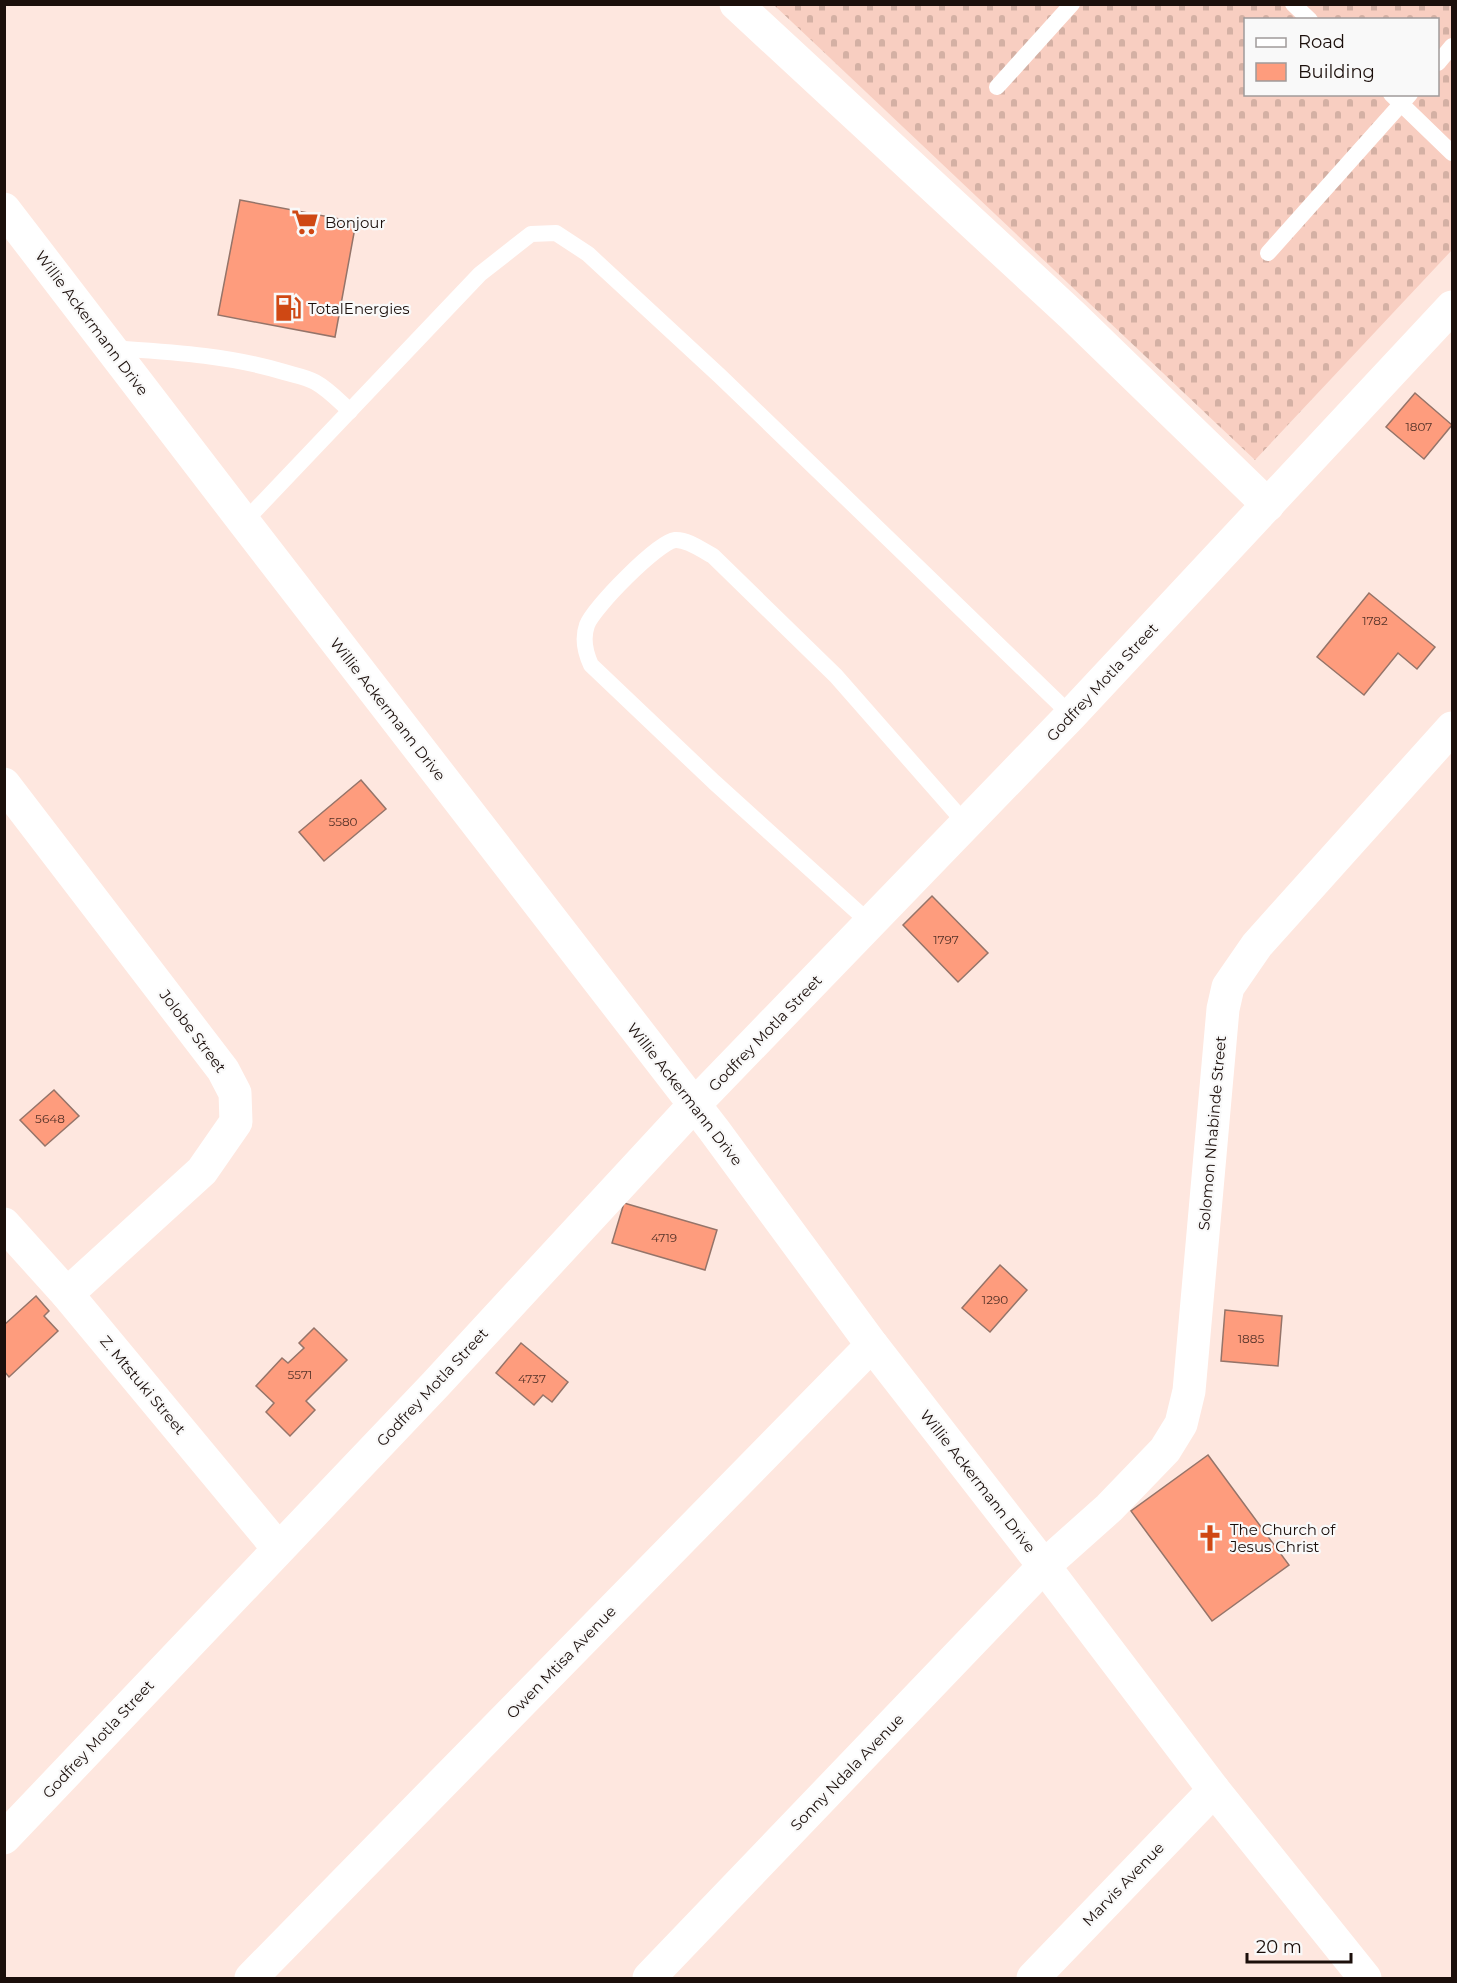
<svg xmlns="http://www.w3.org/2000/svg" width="1457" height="1983" font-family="Montserrat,sans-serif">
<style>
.cemetery{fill:url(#cemetery-stones);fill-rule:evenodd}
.building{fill:#fe9c7d;stroke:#957469;stroke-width:1.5}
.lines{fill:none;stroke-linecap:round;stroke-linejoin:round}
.service{stroke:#fff;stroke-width:16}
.minor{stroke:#fff;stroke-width:33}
.tertiary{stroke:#fff;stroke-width:33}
.labels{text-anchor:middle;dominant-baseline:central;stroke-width:4.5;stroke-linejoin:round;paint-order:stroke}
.number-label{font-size:12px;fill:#543228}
.poi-label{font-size:15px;fill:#1b0f0b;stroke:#f9f9f9;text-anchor:start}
.street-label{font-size:15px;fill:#1b0f0b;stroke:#f9f9f9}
</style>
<defs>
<pattern id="cemetery-stones" width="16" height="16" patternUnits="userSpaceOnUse" patternTransform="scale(1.5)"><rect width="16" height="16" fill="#f8cec1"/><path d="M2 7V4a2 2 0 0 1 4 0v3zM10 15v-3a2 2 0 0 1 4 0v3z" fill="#d4b0a4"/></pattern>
</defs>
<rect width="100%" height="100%" fill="#fee7df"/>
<path class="cemetery" d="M 774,5 L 1452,5 L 1452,250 L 1255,460 ZM 1246,20 L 1438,20 L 1438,94 L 1246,94 Z"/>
<g class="building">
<path d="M 240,200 L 356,222 L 335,337 L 218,315 Z"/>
<path d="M 1415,393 L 1452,425 L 1424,459 L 1386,427 Z"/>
<path d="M 1369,593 L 1435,647 L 1417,669 L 1398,653 L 1364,695 L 1317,657 Z"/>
<path d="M 361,780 L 386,809 L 324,861 L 299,832 Z"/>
<path d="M 932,896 L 988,953 L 958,982 L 903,925 Z"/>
<path d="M 54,1090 L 79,1116 L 45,1146 L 20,1120 Z"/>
<path d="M 624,1203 L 717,1230 L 705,1270 L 612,1243 Z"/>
<path d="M 1000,1265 L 1027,1290 L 990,1332 L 962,1308 Z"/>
<path d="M 36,1296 L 49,1311 L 44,1316 L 58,1331 L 9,1377 L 4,1371 L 4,1325 Z"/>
<path d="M 1225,1310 L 1282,1316 L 1278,1366 L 1221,1361 Z"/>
<path d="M 314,1328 L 347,1360 L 306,1401 L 315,1410 L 290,1436 L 266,1412 L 274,1403 L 256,1386 L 282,1358 L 288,1363 L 304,1348 L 299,1343 Z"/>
<path d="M 521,1343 L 568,1382 L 552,1402 L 543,1395 L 534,1405 L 496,1373 Z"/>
<path d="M 1208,1455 L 1289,1565 L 1212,1621 L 1131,1511 Z"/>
</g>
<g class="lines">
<g class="service">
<path d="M 1293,4 L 1310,20"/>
<path d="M 1438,63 L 1452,46"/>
<path d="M 997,87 L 1072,4"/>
<path d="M 1391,94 L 1452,153"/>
<path d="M 1268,253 L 1410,94"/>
<path d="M 112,348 C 169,352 228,355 284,372 C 294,375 306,377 315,382 C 328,389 339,401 350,411"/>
<path d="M 244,522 L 480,274 L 531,234 L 556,233 L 588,254 L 720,376 L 1071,715"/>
<path d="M 871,924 L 714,782 L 591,665 C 585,652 582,639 587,625 C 593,608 658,542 675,540 C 688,539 703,551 713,556 L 836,676 L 966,824"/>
</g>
<g class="minor">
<path d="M 736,4 L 1073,316 L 1268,505"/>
<path d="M 4,784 L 223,1070 L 235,1093 L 236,1122 L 202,1171 L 67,1294"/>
<path d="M 4,1224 L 67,1294 L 278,1548"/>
<path d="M 4,1838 L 435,1385 L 694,1105 L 1071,715 L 1452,307"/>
<path d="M 251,1978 L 872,1345"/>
<path d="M 649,1978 L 1044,1566 L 1109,1508 L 1165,1450 L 1181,1424 L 1189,1391 L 1223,1009 L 1228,987 L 1257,945 L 1452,728"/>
<path d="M 1033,1978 L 1214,1790"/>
</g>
<path class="tertiary" d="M 4,209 L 244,522 L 714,1130 L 872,1345 L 1044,1566 L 1214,1790 L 1365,1978"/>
</g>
<defs>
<symbol id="supermarket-bare" viewBox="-9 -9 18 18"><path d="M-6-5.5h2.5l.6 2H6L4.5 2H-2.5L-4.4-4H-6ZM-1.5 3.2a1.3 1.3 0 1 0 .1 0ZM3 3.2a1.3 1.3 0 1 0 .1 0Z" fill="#cf4814" stroke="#f9f9f9" stroke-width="2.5" paint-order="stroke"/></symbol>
<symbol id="fuel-bare" viewBox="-9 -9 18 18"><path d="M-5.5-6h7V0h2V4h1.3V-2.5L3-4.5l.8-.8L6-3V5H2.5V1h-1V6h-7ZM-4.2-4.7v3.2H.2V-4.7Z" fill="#cf4814" stroke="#f9f9f9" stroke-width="2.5" paint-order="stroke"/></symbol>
<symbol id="church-bare" viewBox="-9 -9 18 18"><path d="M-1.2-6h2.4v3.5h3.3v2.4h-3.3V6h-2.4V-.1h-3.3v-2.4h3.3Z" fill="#cf4814" stroke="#f9f9f9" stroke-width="2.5" paint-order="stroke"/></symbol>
</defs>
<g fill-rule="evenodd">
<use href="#supermarket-bare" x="286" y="203" width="38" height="38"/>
<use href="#fuel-bare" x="269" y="289" width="38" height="38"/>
<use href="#church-bare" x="1191" y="1519" width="38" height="38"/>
</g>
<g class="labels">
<g class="number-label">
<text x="1419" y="426">1807</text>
<text x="1375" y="620">1782</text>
<text x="343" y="821">5580</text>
<text x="946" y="939">1797</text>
<text x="50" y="1118">5648</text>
<text x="664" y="1237">4719</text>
<text x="995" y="1299">1290</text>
<text x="1251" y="1338">1885</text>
<text x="300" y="1374">5571</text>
<text x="532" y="1378">4737</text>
</g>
<g class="poi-label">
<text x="325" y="222">Bonjour</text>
<text x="308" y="308">TotalEnergies</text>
<text x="1230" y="1529">The Church of<tspan x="1230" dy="17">Jesus Christ</tspan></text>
</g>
<g class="street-label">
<text transform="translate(92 323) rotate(53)">Willie Ackermann Drive</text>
<text transform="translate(1102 682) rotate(-47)">Godfrey Motla Street</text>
<text transform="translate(388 709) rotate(52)">Willie Ackermann Drive</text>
<text transform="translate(193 1031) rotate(53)">Jolobe Street</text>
<text transform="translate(765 1033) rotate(-46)">Godfrey Motla Street</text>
<text transform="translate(685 1094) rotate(52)">Willie Ackermann Drive</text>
<text transform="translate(1212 1133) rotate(-85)">Solomon Nhabinde Street</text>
<text transform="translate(143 1385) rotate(50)">Z. Mtstuki Street</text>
<text transform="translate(432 1387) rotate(-47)">Godfrey Motla Street</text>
<text transform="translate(978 1481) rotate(52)">Willie Ackermann Drive</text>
<text transform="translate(561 1662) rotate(-46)">Owen Mtisa Avenue</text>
<text transform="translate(98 1739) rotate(-47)">Godfrey Motla Street</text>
<text transform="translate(847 1772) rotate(-46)">Sonny Ndala Avenue</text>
<text transform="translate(1123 1884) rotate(-46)">Marvis Avenue</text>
</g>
</g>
<rect width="1457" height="1983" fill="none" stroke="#1b0f0b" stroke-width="12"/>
<rect x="1244" y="18" width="195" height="78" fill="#f9f9f9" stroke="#a09b9a" stroke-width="1.5"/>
<rect x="1256" y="38" width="30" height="9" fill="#ffffff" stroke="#a09b9a" stroke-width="1.5"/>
<text x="1298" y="48" font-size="18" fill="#1b0f0b">Road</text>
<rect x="1256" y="63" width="30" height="18" fill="#fe9c7d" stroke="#a09b9a" stroke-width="1.5"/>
<text x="1298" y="78" font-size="18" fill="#1b0f0b">Building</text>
<path d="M1247 1953v9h104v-9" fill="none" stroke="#1b0f0b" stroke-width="3"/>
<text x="1256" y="1953" font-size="18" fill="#1b0f0b" stroke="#f9f9f9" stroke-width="4.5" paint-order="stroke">20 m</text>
</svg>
